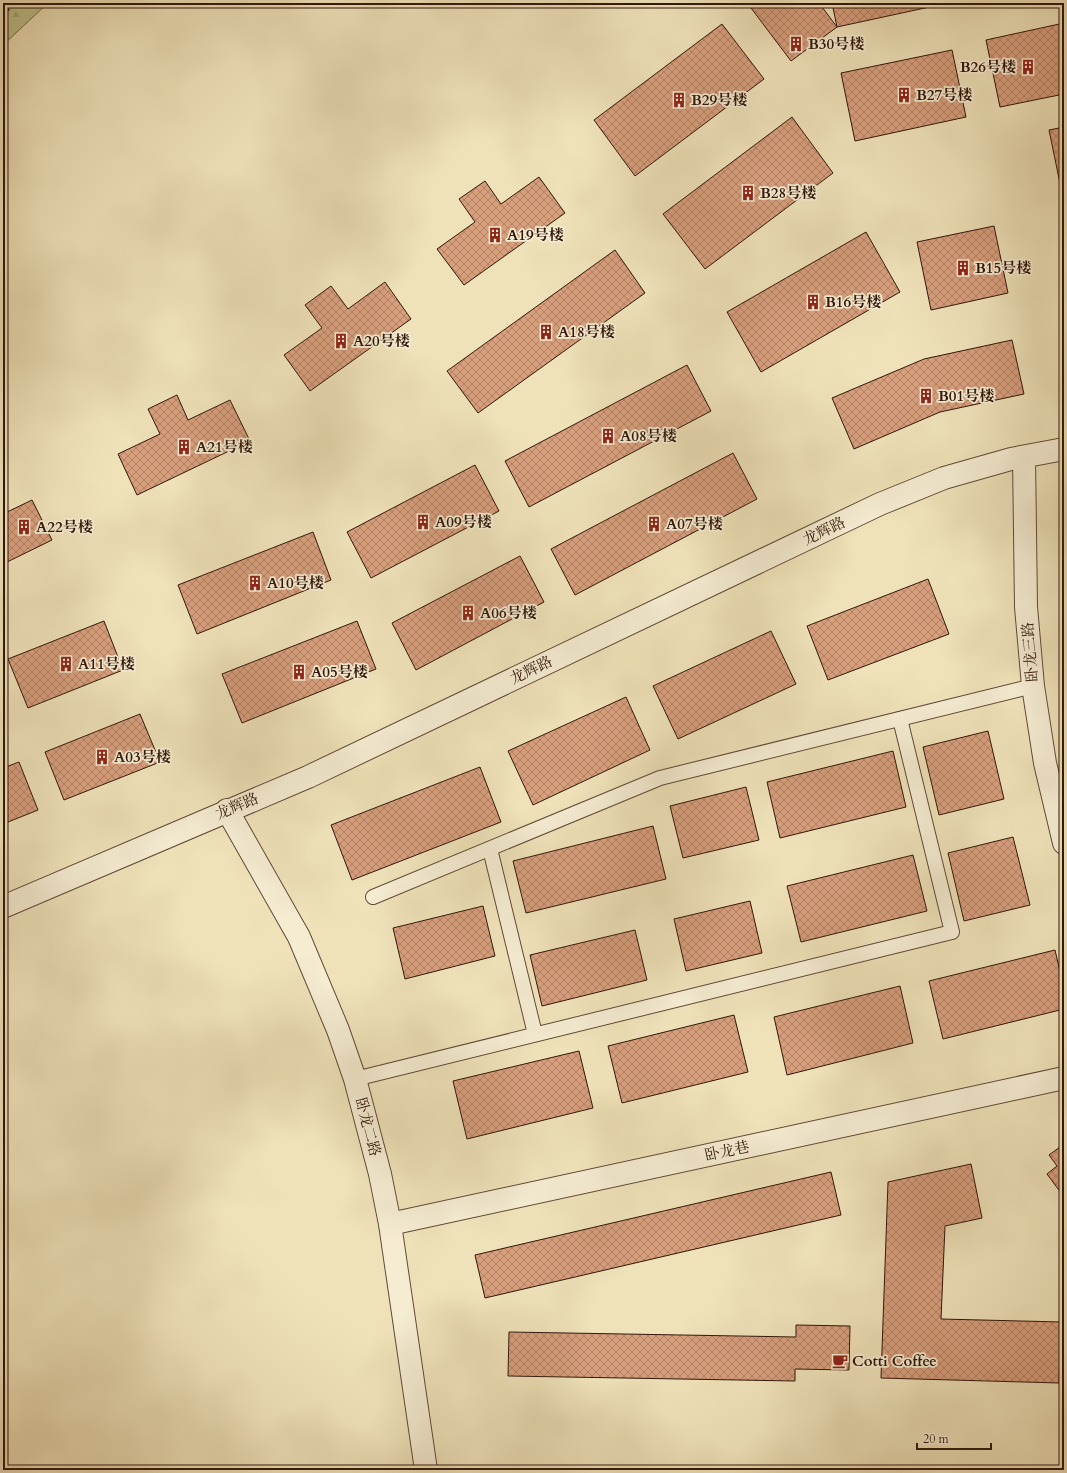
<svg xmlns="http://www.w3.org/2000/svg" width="1067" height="1473" font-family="Cardo,'Noto Serif SC',serif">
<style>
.forest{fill:url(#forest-firs);stroke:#786c4a}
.building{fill:url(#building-cross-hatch);stroke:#31160a}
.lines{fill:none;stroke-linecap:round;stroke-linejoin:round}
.service-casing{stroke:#604936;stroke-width:16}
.minor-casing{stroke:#604936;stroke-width:24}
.tertiary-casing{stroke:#604936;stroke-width:24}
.path{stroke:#31160a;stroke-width:2.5;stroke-dasharray:3 2;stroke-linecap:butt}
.service{stroke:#f5ecd2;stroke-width:14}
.minor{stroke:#f5ecd2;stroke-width:22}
.tertiary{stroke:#f5ecd2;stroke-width:22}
.labels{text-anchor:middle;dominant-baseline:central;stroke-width:3.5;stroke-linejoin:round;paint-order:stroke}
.poi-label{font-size:15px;font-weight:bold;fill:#31160a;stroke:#f5ecd2;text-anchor:start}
.street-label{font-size:15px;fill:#31160a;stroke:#f5ecd2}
</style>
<defs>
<pattern id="forest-firs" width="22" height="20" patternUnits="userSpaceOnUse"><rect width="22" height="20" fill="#bfc28b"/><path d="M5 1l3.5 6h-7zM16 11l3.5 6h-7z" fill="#a5a677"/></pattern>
<pattern id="building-cross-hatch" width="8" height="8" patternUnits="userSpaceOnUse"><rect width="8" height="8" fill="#d89f7d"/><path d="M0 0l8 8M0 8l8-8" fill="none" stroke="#b08165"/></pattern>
</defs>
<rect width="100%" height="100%" fill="#efe2b9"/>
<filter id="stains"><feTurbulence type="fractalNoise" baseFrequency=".005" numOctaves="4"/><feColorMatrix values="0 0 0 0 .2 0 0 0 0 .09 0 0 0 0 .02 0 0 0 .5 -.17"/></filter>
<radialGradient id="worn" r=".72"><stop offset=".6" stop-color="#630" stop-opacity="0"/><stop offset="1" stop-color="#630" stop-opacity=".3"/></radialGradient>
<path class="forest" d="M 3,3 L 48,3 L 3,45 Z"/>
<g class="building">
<path d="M 819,3 L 837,27 L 791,61 L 748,4 Z"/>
<path d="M 832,3 L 948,3 L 837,27 Z"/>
<path d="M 1064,23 L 1064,94 L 1000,107 L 986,40 Z"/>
<path d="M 722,24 L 764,79 L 635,176 L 594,120 Z"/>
<path d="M 952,50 L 966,117 L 855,141 L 841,73 Z"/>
<path d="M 792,117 L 833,173 L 705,269 L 663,214 Z"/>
<path d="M 1064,127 L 1064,198 L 1063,198 L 1049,130 Z"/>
<path d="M 539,177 L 565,213 L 464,285 L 437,249 L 475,222 L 459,199 L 485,181 L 501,204 Z"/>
<path d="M 994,226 L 1008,293 L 931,310 L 917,242 Z"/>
<path d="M 866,232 L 900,292 L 761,372 L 727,312 Z"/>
<path d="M 615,250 L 645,293 L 478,413 L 447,371 Z"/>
<path d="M 385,282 L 411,319 L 310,391 L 284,355 L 322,328 L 305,305 L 331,286 L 348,309 Z"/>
<path d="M 1012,340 L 1024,394 L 940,412 L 854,449 L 832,398 L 924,359 Z"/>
<path d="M 687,365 L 711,411 L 529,507 L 505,461 Z"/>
<path d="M 177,395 L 188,420 L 230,400 L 250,441 L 137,495 L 118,454 L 160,434 L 148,409 Z"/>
<path d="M 733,453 L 757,499 L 575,595 L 551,549 Z"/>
<path d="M 475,465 L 499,511 L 371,578 L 347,532 Z"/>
<path d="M 32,500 L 52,540 L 3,564 L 3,514 Z"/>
<path d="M 313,532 L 331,580 L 197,634 L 178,585 Z"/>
<path d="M 520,556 L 544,602 L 416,670 L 392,623 Z"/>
<path d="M 928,579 L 949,634 L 828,680 L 807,626 Z"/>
<path d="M 104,621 L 123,670 L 28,708 L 8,659 Z"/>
<path d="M 357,621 L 376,669 L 242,723 L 222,674 Z"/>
<path d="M 771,631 L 796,684 L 678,739 L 653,686 Z"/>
<path d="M 626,697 L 650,750 L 533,805 L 508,751 Z"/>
<path d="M 140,714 L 160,762 L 64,800 L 45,752 Z"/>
<path d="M 988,731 L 1004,799 L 939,815 L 923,747 Z"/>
<path d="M 893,751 L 906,807 L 780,838 L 767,782 Z"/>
<path d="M 19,762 L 38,810 L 3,824 L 3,768 Z"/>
<path d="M 480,767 L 501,822 L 352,880 L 331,825 Z"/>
<path d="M 746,787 L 759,840 L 683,858 L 670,806 Z"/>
<path d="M 653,826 L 666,879 L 526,913 L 513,861 Z"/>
<path d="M 1013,837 L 1030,905 L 964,921 L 948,853 Z"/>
<path d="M 913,855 L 927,911 L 801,942 L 787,886 Z"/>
<path d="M 750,901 L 762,953 L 686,971 L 674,919 Z"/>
<path d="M 483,906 L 495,956 L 405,979 L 393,928 Z"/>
<path d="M 635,930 L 647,980 L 542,1006 L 530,955 Z"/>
<path d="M 1055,950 L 1064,989 L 1064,1009 L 943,1039 L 929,981 Z"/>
<path d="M 900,986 L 913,1043 L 787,1075 L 774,1017 Z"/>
<path d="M 734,1015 L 748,1072 L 622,1103 L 608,1046 Z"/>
<path d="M 579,1051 L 593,1108 L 467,1139 L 453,1081 Z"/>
<path d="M 1064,1144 L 1064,1197 L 1047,1174 L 1057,1166 L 1049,1155 Z"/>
<path d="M 971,1164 L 982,1218 L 945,1226 L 941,1319 L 1061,1322 L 1059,1383 L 881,1378 L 888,1182 Z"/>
<path d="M 831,1172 L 841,1215 L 485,1298 L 475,1255 Z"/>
<path d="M 796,1325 L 850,1326 L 849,1370 L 795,1369 L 795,1381 L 508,1376 L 509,1332 L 796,1337 Z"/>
</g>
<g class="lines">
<defs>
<g id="service">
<path d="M 490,849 L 535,1034"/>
<path d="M 373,897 L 660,778 L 1033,686"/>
<path d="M 355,1079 L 952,932 L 900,719"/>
</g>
<g id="minor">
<path d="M 1024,457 L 1026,607 L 1033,686 L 1045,763 L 1064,843"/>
<path d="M 227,810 L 299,937 L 338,1030 L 355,1079 L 380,1174 L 390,1224 L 426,1470"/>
<path d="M 390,1224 L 1064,1078"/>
</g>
<path id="tertiary" d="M 3,907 L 308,777 L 880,504 L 944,478 L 1011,459 L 1064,449"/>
</defs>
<use href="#service" class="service-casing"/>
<use href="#minor" class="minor-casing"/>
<use href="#tertiary" class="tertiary-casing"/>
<path class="path" d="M 3,14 L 16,3"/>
<use href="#service" class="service"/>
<use href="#minor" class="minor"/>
<use href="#tertiary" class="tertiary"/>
</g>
<defs>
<symbol id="building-bare" viewBox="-9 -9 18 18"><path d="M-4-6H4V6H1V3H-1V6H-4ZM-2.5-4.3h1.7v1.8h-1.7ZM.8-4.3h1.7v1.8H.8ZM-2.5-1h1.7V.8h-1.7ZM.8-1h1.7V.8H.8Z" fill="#8f2418" stroke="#f5ecd2" stroke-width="2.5" paint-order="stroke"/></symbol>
<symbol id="cafe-bare" viewBox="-9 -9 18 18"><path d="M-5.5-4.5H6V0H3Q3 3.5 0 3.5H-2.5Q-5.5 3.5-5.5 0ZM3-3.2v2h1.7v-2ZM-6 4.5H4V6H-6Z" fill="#8f2418" stroke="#f5ecd2" stroke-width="2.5" paint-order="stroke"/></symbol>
</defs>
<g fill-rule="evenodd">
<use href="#building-bare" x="785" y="33" width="22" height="22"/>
<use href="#building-bare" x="1017" y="56" width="22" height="22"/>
<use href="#building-bare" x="893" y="84" width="22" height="22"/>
<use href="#building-bare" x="668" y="89" width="22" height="22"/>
<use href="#building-bare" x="737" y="182" width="22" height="22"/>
<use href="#building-bare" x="484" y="224" width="22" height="22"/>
<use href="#building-bare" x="952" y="257" width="22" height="22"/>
<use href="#building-bare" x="802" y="291" width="22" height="22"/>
<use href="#building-bare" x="535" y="321" width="22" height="22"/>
<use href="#building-bare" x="330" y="330" width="22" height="22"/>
<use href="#building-bare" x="915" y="385" width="22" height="22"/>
<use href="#building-bare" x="597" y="425" width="22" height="22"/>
<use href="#building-bare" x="173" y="436" width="22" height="22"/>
<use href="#building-bare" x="412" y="511" width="22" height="22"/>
<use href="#building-bare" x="643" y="513" width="22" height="22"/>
<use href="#building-bare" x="13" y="516" width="22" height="22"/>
<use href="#building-bare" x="244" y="572" width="22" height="22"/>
<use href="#building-bare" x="457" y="602" width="22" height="22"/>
<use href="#building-bare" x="55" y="653" width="22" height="22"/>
<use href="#building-bare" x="288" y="661" width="22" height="22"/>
<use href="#building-bare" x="91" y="746" width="22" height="22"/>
<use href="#cafe-bare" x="829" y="1350" width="22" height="22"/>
</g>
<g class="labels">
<g class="poi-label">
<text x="808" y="44">B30号楼</text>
<text x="1016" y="67" text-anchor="end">B26号楼</text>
<text x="916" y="95">B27号楼</text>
<text x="691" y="100">B29号楼</text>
<text x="760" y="193">B28号楼</text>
<text x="507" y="235">A19号楼</text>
<text x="975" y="268">B15号楼</text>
<text x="825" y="302">B16号楼</text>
<text x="558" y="332">A18号楼</text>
<text x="353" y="341">A20号楼</text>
<text x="938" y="396">B01号楼</text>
<text x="620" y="436">A08号楼</text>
<text x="196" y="447">A21号楼</text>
<text x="435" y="522">A09号楼</text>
<text x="666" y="524">A07号楼</text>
<text x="36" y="527">A22号楼</text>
<text x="267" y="583">A10号楼</text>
<text x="480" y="613">A06号楼</text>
<text x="78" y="664">A11号楼</text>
<text x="311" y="672">A05号楼</text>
<text x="114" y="757">A03号楼</text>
<text x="852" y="1361">Cotti Coffee</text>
</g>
<g class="street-label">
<text transform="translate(824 531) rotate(-26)">龙辉路</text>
<text transform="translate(1030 652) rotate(-95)">卧龙三路</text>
<text transform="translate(531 670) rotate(-26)">龙辉路</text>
<text transform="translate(237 806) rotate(-23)">龙辉路</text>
<text transform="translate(368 1127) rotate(75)">卧龙二路</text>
<text transform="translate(727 1151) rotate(-12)">卧龙巷</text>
</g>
</g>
<rect width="1067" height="1473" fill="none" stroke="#efe2b9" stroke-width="16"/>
<rect x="4" y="4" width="1059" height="1465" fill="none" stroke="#31160a" stroke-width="2"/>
<rect x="8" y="8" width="1051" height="1457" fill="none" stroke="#31160a"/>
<path d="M917 1443v6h74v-6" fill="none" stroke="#31160a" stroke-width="2"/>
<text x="923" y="1443" font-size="12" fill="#31160a" stroke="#f5ecd2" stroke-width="3" paint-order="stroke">20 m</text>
<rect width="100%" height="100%" filter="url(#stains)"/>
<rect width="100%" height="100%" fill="url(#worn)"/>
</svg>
